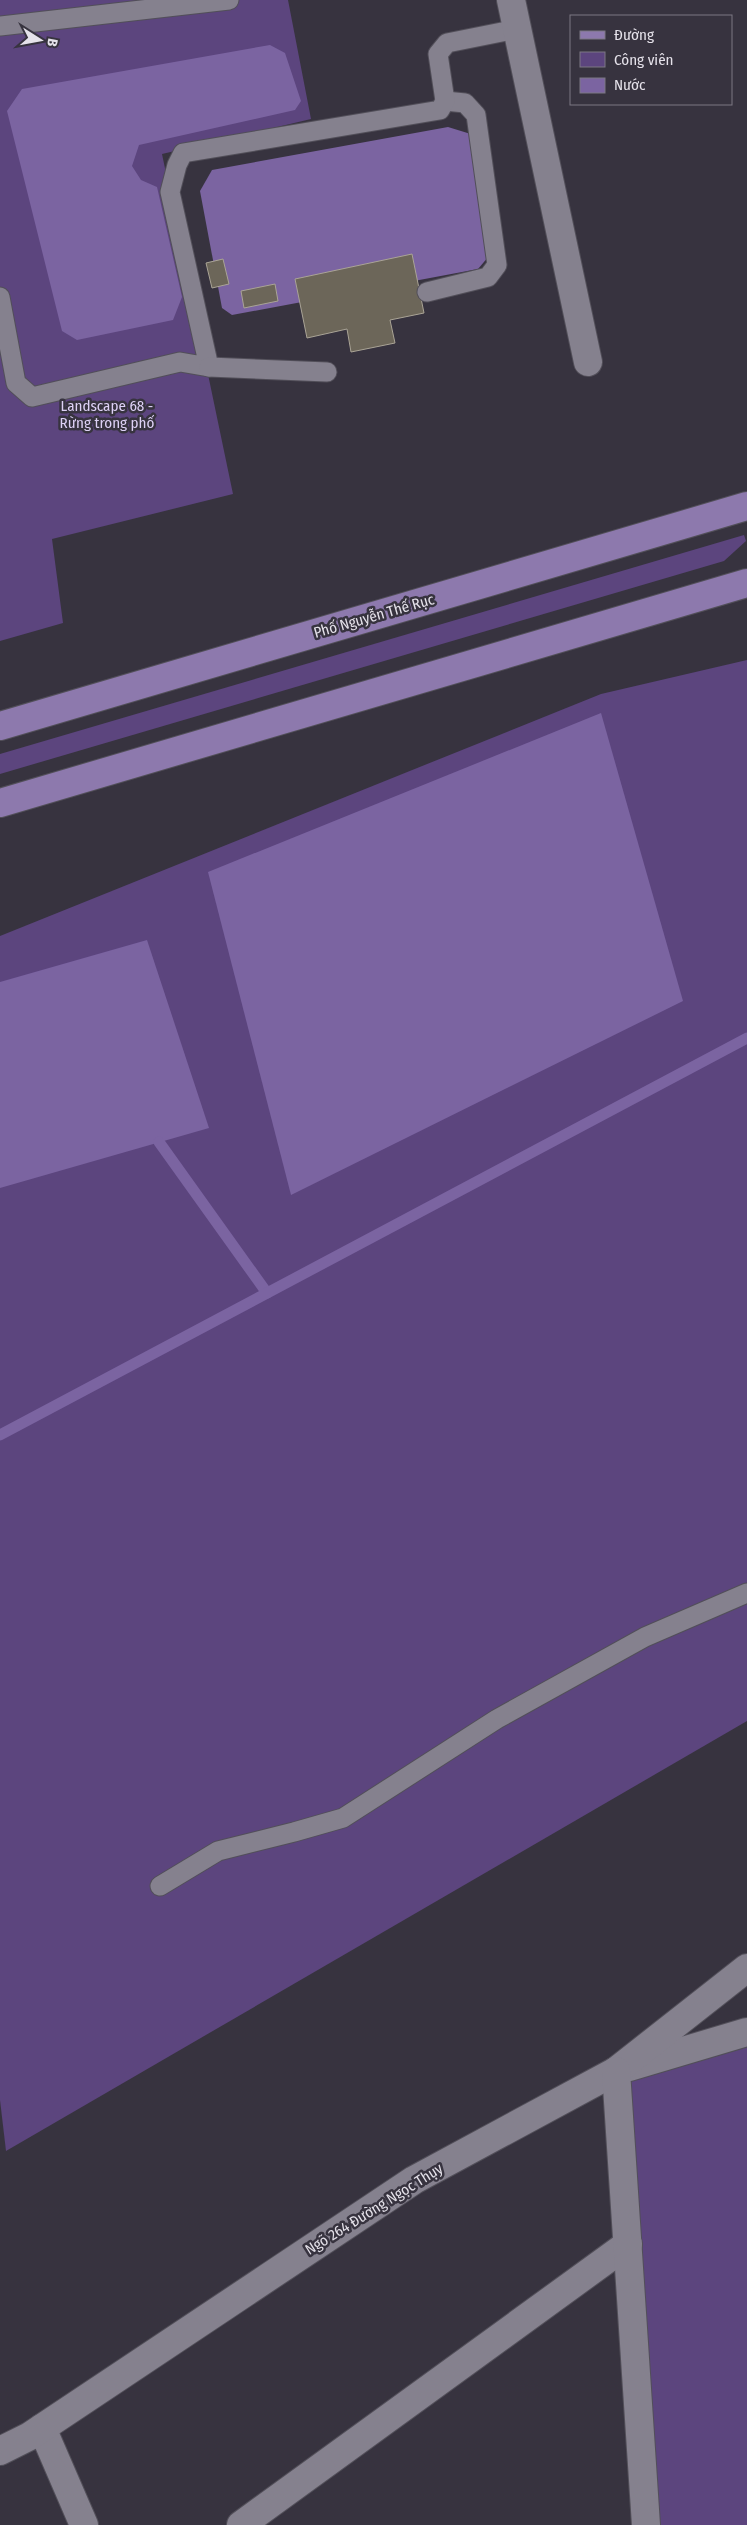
<svg xmlns="http://www.w3.org/2000/svg" width="747" height="2525" font-family="'Fira Sans Condensed',sans-serif">
<style>
.green{fill:#5c457e}
.water{fill:#7b64a1}
.lines{fill:none;stroke-linecap:round;stroke-linejoin:round}
.stream{stroke:#7b64a1;stroke-width:11}
.building{fill:#6c6659;stroke:#aaa496}
.lane-casing{stroke:#524f59;stroke-width:21}
.street-casing{stroke:#524f59;stroke-width:30}
.secondary-casing{stroke:#524f59;stroke-width:30}
.primary-casing{stroke:#524f59;stroke-width:30}
.lane{stroke:#85818e;stroke-width:19}
.street{stroke:#85818e;stroke-width:28}
.secondary{stroke:#85818e;stroke-width:28}
.primary{stroke:#8d79ad;stroke-width:28}
.labels{text-anchor:middle;dominant-baseline:central;stroke-width:5;stroke-linejoin:round;paint-order:stroke}
.park-label{font-size:15px;fill:#ded1f6;stroke:#37333f}
.street-label{font-size:15px;fill:#e5e2ea;stroke:#37333f}
</style>
<rect width="100%" height="100%" fill="#37333f"/>
<g class="green">
<path d="M 0,0 L 288,0 L 311,119 L 162,154 L 233,494 L 52,539 L 63,623 L 0,641 Z"/>
<path d="M 744,535 L 746,541 L 724,561 L 0,774 L 0,754 Z"/>
<path d="M 747,660 L 747,1721 L 6,2151 L 0,2100 L 0,936 L 601,694 Z"/>
<path d="M 747,2032 L 747,2525 L 641,2525 L 616,2071 Z"/>
</g>
<g class="water">
<path d="M 270,45 L 285,53 L 301,101 L 295,110 L 139,145 L 132,166 L 141,180 L 157,187 L 182,297 L 173,320 L 77,340 L 62,331 L 7,111 L 22,89 Z"/>
<path d="M 448,127 L 474,135 L 489,256 L 478,269 L 232,315 L 222,308 L 200,191 L 212,170 Z"/>
<path d="M 601,713 L 683,1001 L 291,1195 L 208,872 Z"/>
<path d="M 147,940 L 209,1128 L 0,1188 L 0,982 Z"/>
</g>
<g class="lines">
<g class="stream">
<path d="M 159,1142 L 267,1293"/>
<path d="M 0,1435 L 747,1038"/>
</g>
</g>
<g class="building">
<path d="M 412,254 L 424,313 L 390,320 L 395,343 L 351,352 L 347,329 L 307,338 L 295,279 Z"/>
<path d="M 223,259 L 229,284 L 212,288 L 206,263 Z"/>
<path d="M 275,284 L 278,301 L 244,308 L 241,291 Z"/>
</g>
<g class="lines">
<defs>
<g id="lane">
<path d="M 0,26 L 229,0"/>
<path d="M 427,292 L 488,277 L 497,265 L 476,115 L 465,103 L 445,101"/>
<path d="M 0,297 L 16,383 L 32,397 L 180,362 L 209,367 L 170,192 L 177,165 L 183,153 L 440,110 L 445,101 L 438,54 L 447,43 L 517,29"/>
<path d="M 209,367 L 327,372"/>
<path d="M 160,1886 L 218,1851 L 294,1832 L 343,1818 L 497,1719 L 645,1637 L 747,1593"/>
</g>
<g id="street">
<path d="M 511,0 L 588,362"/>
<path d="M 629,2067 L 747,2032"/>
<path d="M 42,2428 L 84,2525"/>
<path d="M 0,2451 L 30,2436 L 414,2180 L 616,2071 L 747,1968"/>
<path d="M 241,2525 L 628,2244"/>
</g>
<path id="secondary" d="M 616,2071 L 646,2525"/>
<g id="primary">
<path d="M 0,726 L 747,506"/>
<path d="M 0,803 L 747,583"/>
</g>
</defs>
<use href="#lane" class="lane-casing"/>
<use href="#street" class="street-casing"/>
<use href="#secondary" class="secondary-casing"/>
<use href="#primary" class="primary-casing"/>
<use href="#lane" class="lane"/>
<use href="#street" class="street"/>
<use href="#secondary" class="secondary"/>
<use href="#primary" class="primary"/>
</g>
<g class="labels">
<g class="park-label">
<text x="107" y="406">Landscape 68 -<tspan x="107" dy="17">Rừng trong phố</tspan></text>
</g>
<g class="street-label">
<text transform="translate(374 616) rotate(-16)">Phố Nguyễn Thế Rục</text>
<text transform="translate(374 2209) rotate(-32)">Ngõ 264 Đường Ngọc Thụy</text>
</g>
</g>
<rect x="570" y="15" width="162" height="90" fill="#37333f" stroke="#7d7983"/>
<rect x="580" y="31" width="25" height="8" fill="#8d79ad" stroke="#7d7983"/>
<text x="614" y="40" font-size="15" fill="#e5e2ea">Đường</text>
<rect x="580" y="52" width="25" height="15" fill="#5c457e" stroke="#7d7983"/>
<text x="614" y="65" font-size="15" fill="#e5e2ea">Công viên</text>
<rect x="580" y="78" width="25" height="15" fill="#7b64a1" stroke="#7d7983"/>
<text x="614" y="90" font-size="15" fill="#e5e2ea">Nước</text>
<g transform="translate(40 40) rotate(101)" stroke="#37333f" stroke-width="4" paint-order="stroke">
<path d="M0-4L9 19L0 12L-9 19Z" fill="#e5e2ea"/>
<text y="-8" font-size="14" font-weight="bold" text-anchor="middle" fill="#e5e2ea">B</text>
</g>
</svg>
